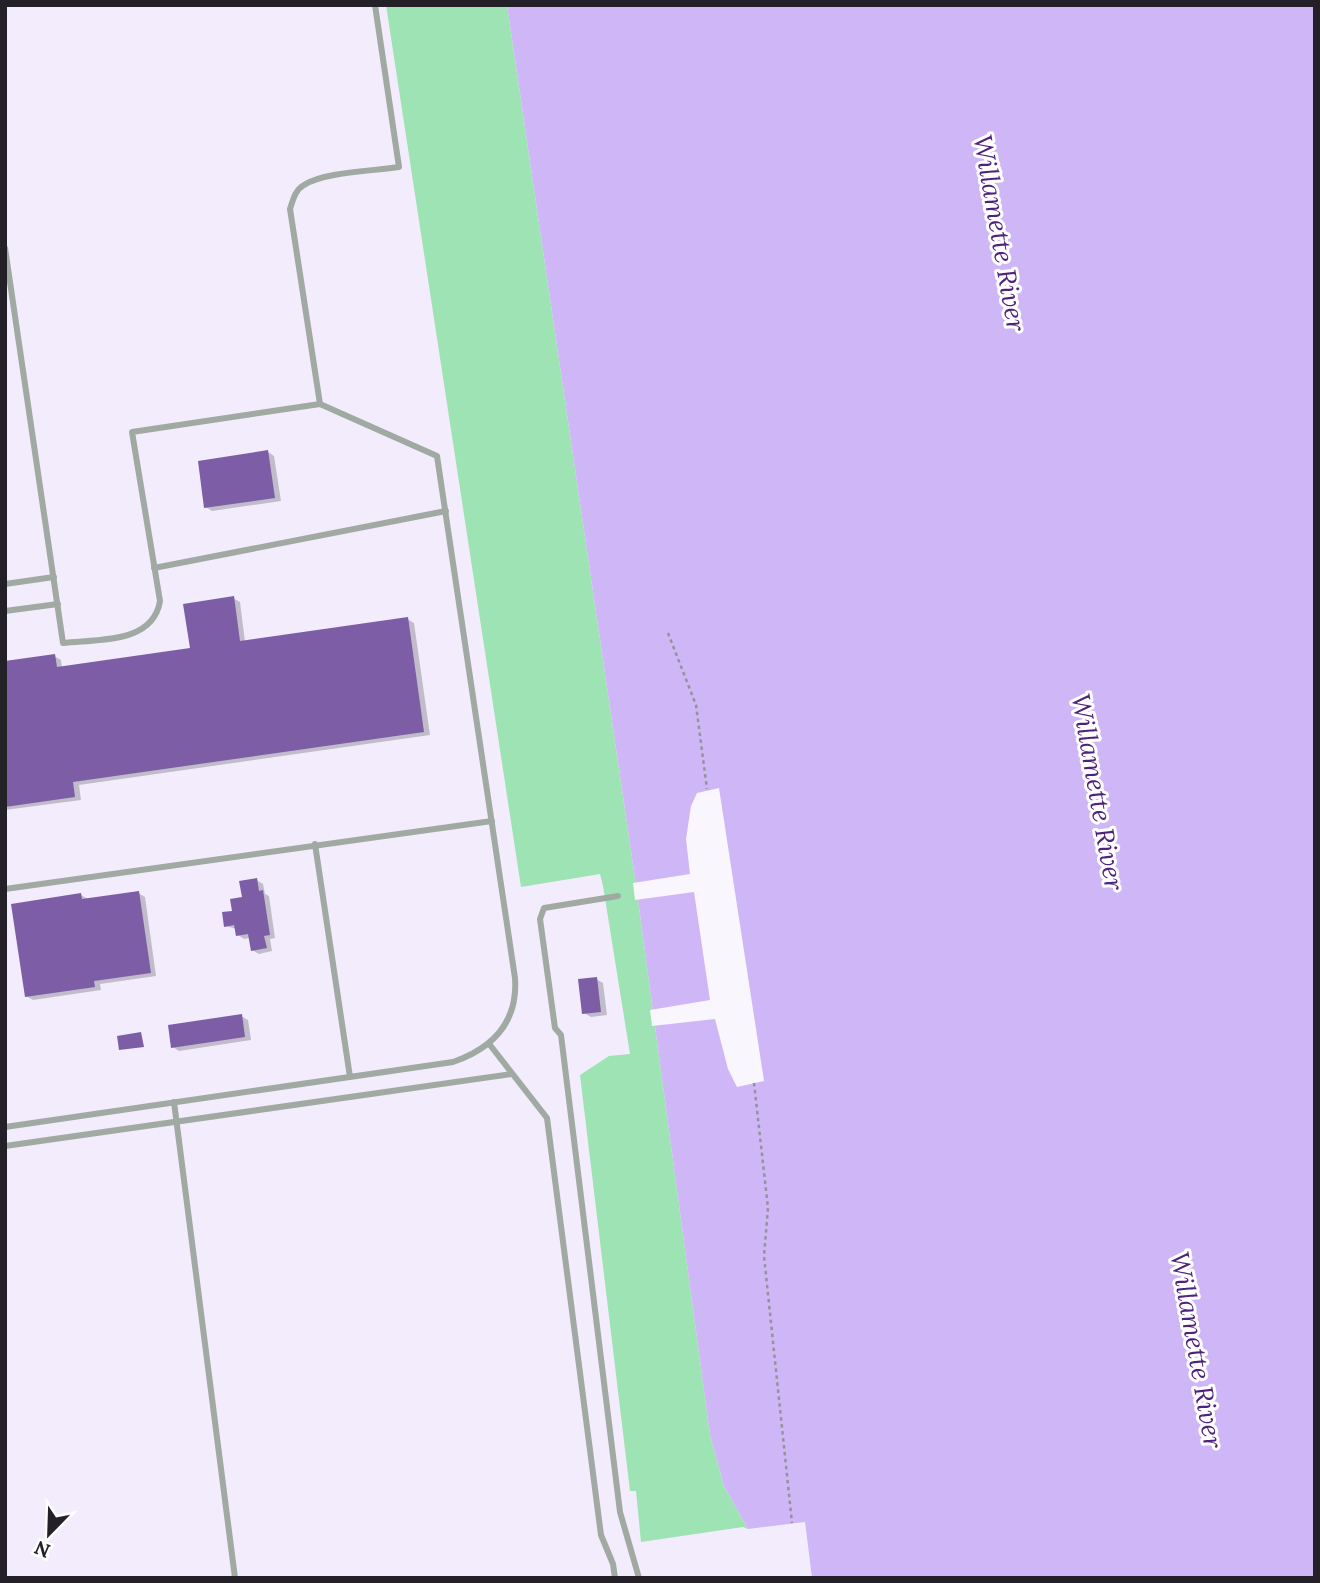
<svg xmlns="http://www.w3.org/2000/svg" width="1320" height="1583" font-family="Lora,serif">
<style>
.built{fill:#f2ecfc}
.green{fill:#9ee3b3}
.water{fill:#cfb7f7}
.pier{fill:#f9f6fe}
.shadow{fill:#0003}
.building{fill:#7c5da6}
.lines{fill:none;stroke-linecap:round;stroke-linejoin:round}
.path{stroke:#95929a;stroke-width:2.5;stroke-dasharray:3.5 3.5;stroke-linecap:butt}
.service{stroke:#a1a9a3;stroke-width:6}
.labels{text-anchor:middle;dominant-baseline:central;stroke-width:6;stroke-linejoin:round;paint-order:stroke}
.water-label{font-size:26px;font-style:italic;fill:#4e227c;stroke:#fff}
</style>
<rect width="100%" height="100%" fill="#f9f6fe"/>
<path class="built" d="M 5,5 L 507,5 L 636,885 L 805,1522 L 812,1578 L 5,1578 Z"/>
<path class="green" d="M 386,5 L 507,5 L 636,885 L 710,1435 L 724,1486 L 748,1529 L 743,1527 L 641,1542 L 636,1491 L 630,1491 L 580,1075 L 609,1056 L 630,1054 L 603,886 L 600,874 L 521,887 Z"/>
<path class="water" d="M 507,5 L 1315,5 L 1315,1578 L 812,1578 L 805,1522 L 748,1529 L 724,1486 L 710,1435 L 636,885 Z"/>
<path class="pier" d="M 719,788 L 764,1081 L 737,1087 L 728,1069 L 715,1019 L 652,1026 L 650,1010 L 710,1000 L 694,892 L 635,900 L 633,883 L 690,874 L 686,839 L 691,806 L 697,793 Z"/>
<g class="shadow">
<path d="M 268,452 L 274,456 L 281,501 L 212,511 L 206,507 Z"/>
<path d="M 233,598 L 240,602 L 245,642 L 407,619 L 414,623 L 430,735 L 79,785 L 81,800 L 5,810 L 5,663 L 54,656 L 61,660 L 62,668 L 192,650 Z"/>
<path d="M 256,880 L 263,884 L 265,894 L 269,896 L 275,938 L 270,939 L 272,951 L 259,954 L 252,950 L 250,938 L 244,939 L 238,935 L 237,929 L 225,926 Z"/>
<path d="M 138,893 L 145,897 L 156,976 L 100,984 L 101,990 L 33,1000 L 26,996 L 81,895 L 88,899 Z"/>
<path d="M 596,979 L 603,983 L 607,1015 L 591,1017 L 584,1013 Z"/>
<path d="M 241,1016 L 248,1020 L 251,1040 L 179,1051 L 173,1047 Z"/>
</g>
<g class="building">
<path d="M 268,450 L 275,498 L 204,508 L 198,461 Z"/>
<path d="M 234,596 L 240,641 L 408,617 L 424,732 L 73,782 L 75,797 L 5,807 L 5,661 L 55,654 L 57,667 L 190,648 L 183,604 Z"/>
<path d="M 257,878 L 259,891 L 263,890 L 270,935 L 264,936 L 267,948 L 251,951 L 248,934 L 236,936 L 234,925 L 224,927 L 222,912 L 232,911 L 230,899 L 242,897 L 239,881 Z"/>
<path d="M 139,891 L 151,973 L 94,981 L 95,987 L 25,997 L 11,904 L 81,893 L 82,899 Z"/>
<path d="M 597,977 L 601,1012 L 582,1014 L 578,979 Z"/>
<path d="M 242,1014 L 245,1037 L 171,1048 L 168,1025 Z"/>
<path d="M 141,1032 L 144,1047 L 119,1050 L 117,1036 Z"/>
</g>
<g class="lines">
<g class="path">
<path d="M 668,633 L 696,705 L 707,789"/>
<path d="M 754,1083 L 768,1208 L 764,1256 L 792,1523"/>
</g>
<g class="service">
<path d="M 5,248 L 63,643 C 98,639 153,644 160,601 L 132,432 L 320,404"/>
<path d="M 154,568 L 446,511"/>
<path d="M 5,584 L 54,577"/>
<path d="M 5,611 L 58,604"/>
<path d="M 315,844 L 350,1077"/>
<path d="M 5,889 L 492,821"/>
<path d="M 618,896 L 544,908 L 540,919 L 555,1028 L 561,1035 L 620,1512 L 639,1578"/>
<path d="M 490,1045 L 547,1118 L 601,1535 L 613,1564 L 615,1578"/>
<path d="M 174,1102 L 235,1578"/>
<path d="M 5,1127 L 453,1062 C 493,1048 518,1022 515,978 L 437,456 L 320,404 L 290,209 C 293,200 295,190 304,185 C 324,172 374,171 399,167 L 375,5"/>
<path d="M 5,1146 L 512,1074"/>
</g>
</g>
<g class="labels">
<g class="water-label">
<text transform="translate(1000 233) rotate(80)">Willamette River</text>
<text transform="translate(1098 792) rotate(80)">Willamette River</text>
<text transform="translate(1197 1350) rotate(80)">Willamette River</text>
</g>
</g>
<rect width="1320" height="1583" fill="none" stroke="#232027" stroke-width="14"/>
<g transform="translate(49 1534) rotate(203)" stroke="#ffffff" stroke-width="5" paint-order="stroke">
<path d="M0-5L12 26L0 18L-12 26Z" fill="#232027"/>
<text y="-10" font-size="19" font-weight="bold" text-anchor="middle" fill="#232027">N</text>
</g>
</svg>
